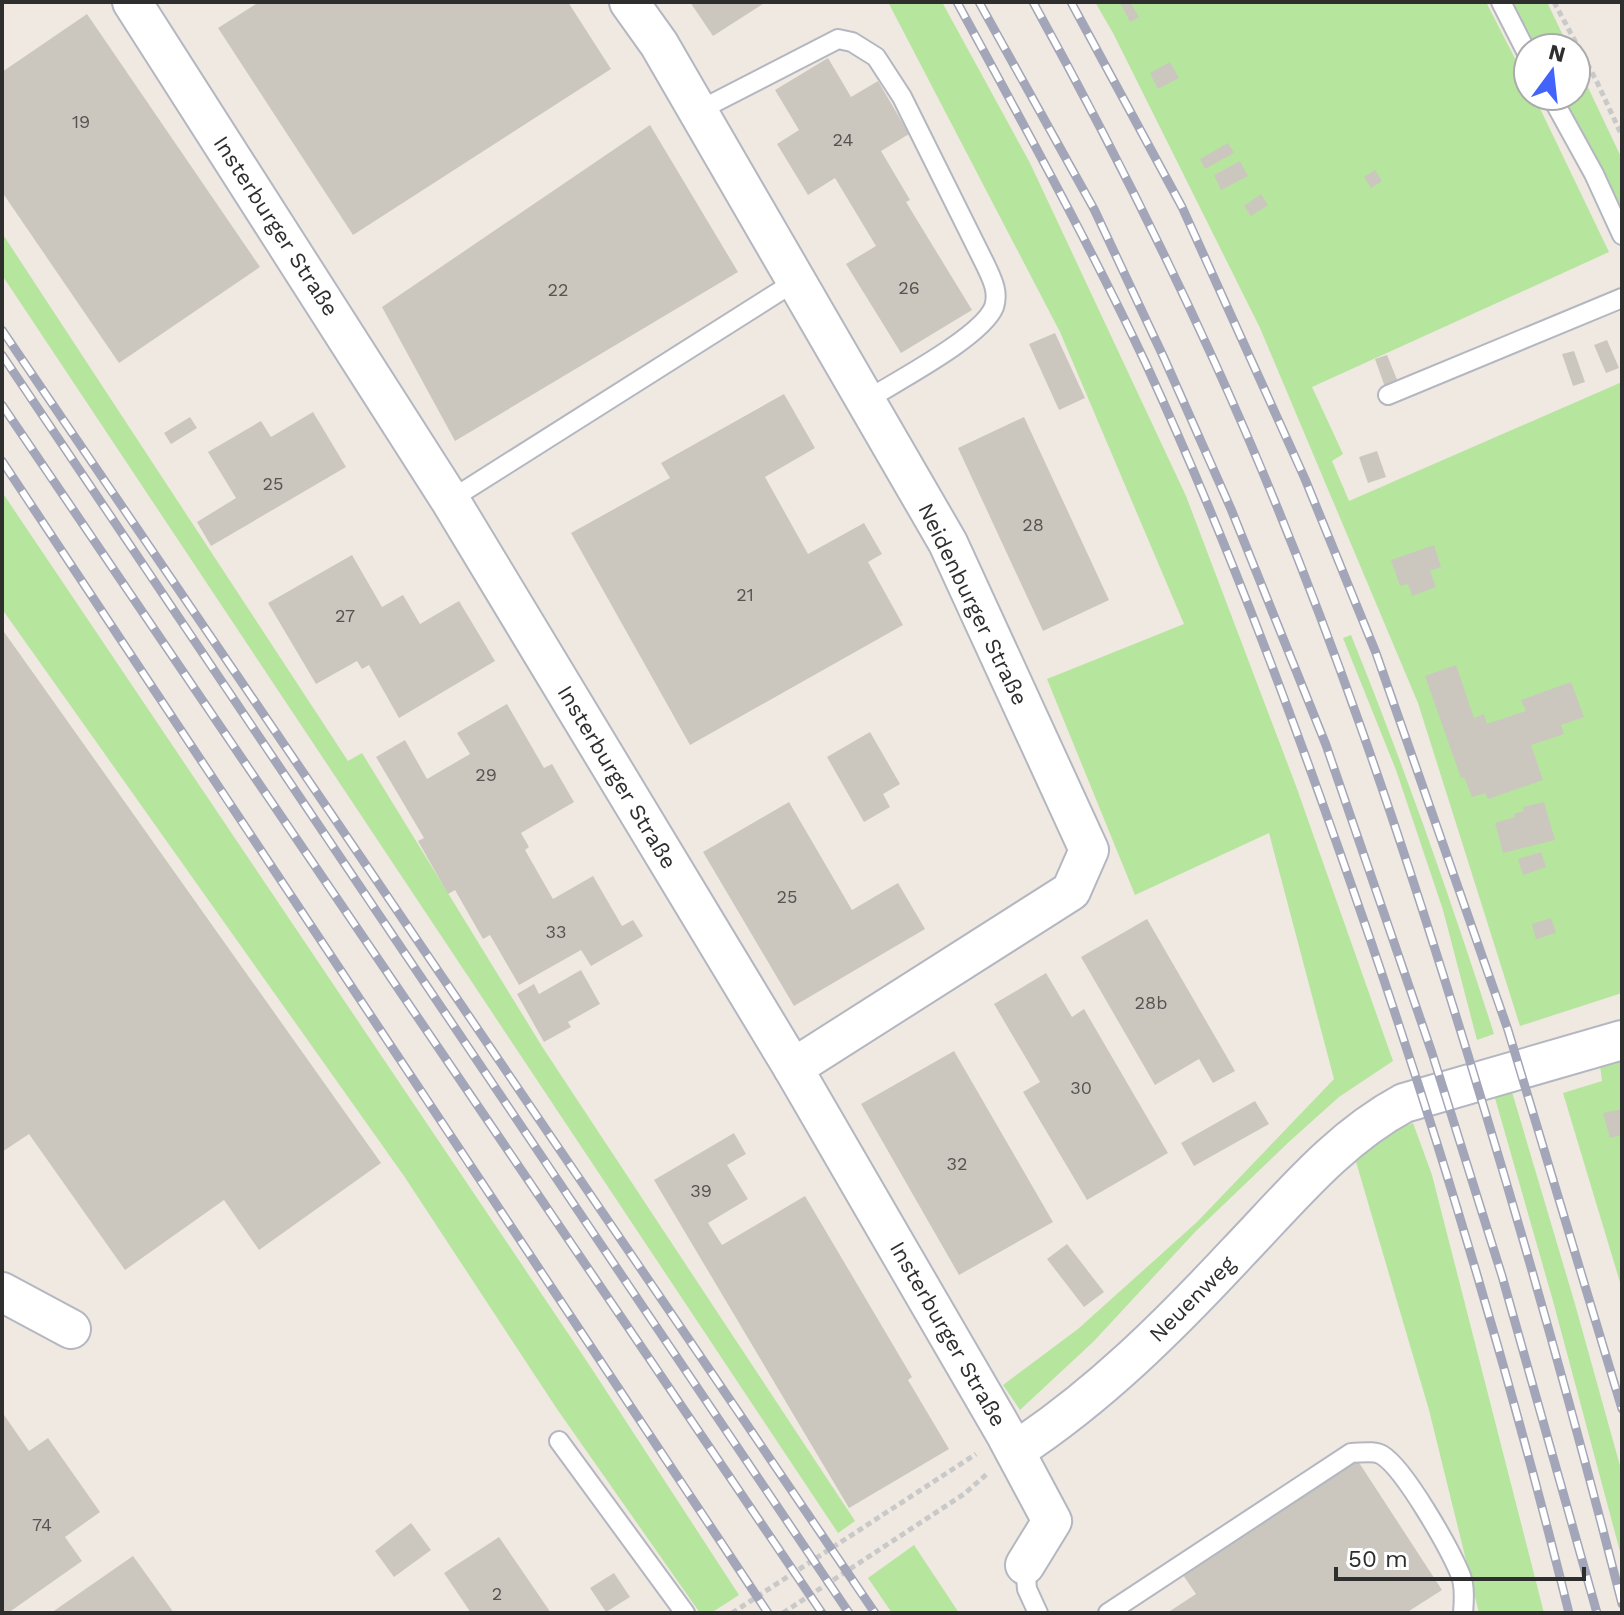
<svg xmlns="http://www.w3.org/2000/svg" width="1624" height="1615" font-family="'Work Sans',sans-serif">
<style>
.green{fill:#b6e59e}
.building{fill:#cbc7bf}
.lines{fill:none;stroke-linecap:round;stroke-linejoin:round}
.lane-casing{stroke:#b4b7c1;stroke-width:22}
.street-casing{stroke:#b4b7c1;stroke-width:42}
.path{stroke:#c9c9c9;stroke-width:5;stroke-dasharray:6 4;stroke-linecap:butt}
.lane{stroke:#fff;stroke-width:18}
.street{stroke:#fff;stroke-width:38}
.rail-casing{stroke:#a3a6b8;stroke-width:9}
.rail{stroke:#fff;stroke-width:6;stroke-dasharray:18;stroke-linecap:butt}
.labels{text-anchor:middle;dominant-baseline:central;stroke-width:8;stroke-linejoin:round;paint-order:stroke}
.number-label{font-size:18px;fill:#555452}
.street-label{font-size:22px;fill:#2e2e2e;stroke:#fff}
</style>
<rect width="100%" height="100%" fill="#efe9e1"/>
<g class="green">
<path d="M 888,2 L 942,2 L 1030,163 L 1186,496 L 1296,786 L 1393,1061 L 1339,1097 L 1291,1140 L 1196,1231 L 1094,1341 L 1020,1410 L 1003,1385 L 1078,1329 L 1197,1222 L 1334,1079 L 1269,833 L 1135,895 L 1047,679 L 1184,624 L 1060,332 Z"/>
<path d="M 1095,2 L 1486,2 L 1528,84 L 1528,96 L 1534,96 L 1609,252 L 1312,387 L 1343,454 L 1332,461 L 1349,501 L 1622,382 L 1622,993 L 1520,1026 L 1418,703 L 1260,328 L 1113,33 Z"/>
<path d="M 1512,2 L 1547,2 L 1569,48 L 1535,48 Z"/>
<path d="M 1576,62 L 1622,159 L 1622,223 L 1560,96 L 1576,96 Z"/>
<path d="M 2,233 L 348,761 L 362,753 L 543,1048 L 855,1521 L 838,1533 L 2,275 Z"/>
<path d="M 2,492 L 588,1363 L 739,1595 L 711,1613 L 700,1613 L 557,1409 L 404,1176 L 2,609 Z"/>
<path d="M 1351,635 C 1404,766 1451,899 1494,1034 L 1477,1040 L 1443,910 L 1396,770 L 1343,638 Z"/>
<path d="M 1622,1052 L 1622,1289 L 1563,1093 L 1602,1081 L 1599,1058 Z"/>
<path d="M 1512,1092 L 1575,1304 L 1622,1473 L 1622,1559 L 1553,1301 L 1495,1098 Z"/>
<path d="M 1413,1123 L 1432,1175 L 1544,1613 L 1479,1613 L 1429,1410 L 1354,1155 L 1382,1135 Z"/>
<path d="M 914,1545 L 959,1613 L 892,1613 L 868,1578 Z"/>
</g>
<g class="building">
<path d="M 259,2 L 568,2 L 611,69 L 353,235 L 218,28 Z"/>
<path d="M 690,2 L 766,2 L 713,36 Z"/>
<path d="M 1125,2 L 1130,2 L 1139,17 L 1130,22 L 1121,4 Z"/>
<path d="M 87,14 L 260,267 L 119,363 L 2,192 L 2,72 Z"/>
<path d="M 828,58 L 851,97 L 878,81 L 909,134 L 881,151 L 910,200 L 906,202 L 972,310 L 901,353 L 846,264 L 876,246 L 835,178 L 808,195 L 777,144 L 799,130 L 775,90 Z"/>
<path d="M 1170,62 L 1179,78 L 1158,89 L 1150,73 Z"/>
<path d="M 650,125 L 738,272 L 455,441 L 382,307 Z"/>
<path d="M 1228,143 L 1234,153 L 1205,169 L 1200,159 Z"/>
<path d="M 1240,161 L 1248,176 L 1221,190 L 1214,175 Z"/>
<path d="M 1375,170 L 1382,181 L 1371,188 L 1364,177 Z"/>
<path d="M 1261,194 L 1268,205 L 1251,216 L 1244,206 Z"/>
<path d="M 1055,333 L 1085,398 L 1059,410 L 1029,344 Z"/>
<path d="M 1607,340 L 1619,368 L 1606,373 L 1594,345 Z"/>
<path d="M 1574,351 L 1585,382 L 1573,386 L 1562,354 Z"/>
<path d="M 1387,355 L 1398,382 L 1385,387 L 1375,359 Z"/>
<path d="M 784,394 L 815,448 L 765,477 L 808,554 L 864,523 L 882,554 L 868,562 L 903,625 L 690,745 L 571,533 L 670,478 L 661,463 Z"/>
<path d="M 313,412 L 346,467 L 211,546 L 197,522 L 236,498 L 208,452 L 261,421 L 271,437 Z"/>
<path d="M 190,417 L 197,428 L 171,444 L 164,433 Z"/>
<path d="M 1024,417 L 1109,600 L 1043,631 L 958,448 Z"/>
<path d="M 1377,451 L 1386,477 L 1368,483 L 1359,457 Z"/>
<path d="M 1434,545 L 1441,567 L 1430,571 L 1436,587 L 1412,596 L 1408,584 L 1400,586 L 1391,560 Z"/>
<path d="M 352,555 L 382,607 L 403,595 L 420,624 L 459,601 L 495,661 L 399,718 L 369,665 L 362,669 L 357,661 L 316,684 L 268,603 Z"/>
<path d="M 2,629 L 381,1163 L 259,1250 L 224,1200 L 125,1270 L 29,1134 L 2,1152 Z"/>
<path d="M 1456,665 L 1474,718 L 1484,714 L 1487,724 L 1526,711 L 1521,700 L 1571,682 L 1584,717 L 1561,725 L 1564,734 L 1531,745 L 1543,780 L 1488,799 L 1485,793 L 1472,797 L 1464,777 L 1461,778 L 1425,676 Z"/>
<path d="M 507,704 L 544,768 L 552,764 L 574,802 L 521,833 L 529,847 L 525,850 L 553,899 L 593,876 L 622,926 L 633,920 L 643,936 L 591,966 L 581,950 L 519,985 L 490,935 L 483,939 L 455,890 L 448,894 L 418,841 L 424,838 L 376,757 L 405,740 L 427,779 L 470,754 L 457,733 Z"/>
<path d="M 870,732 L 900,784 L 883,794 L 890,807 L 864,822 L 827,757 Z"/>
<path d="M 789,802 L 852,910 L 898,883 L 925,929 L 794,1006 L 703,852 Z"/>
<path d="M 1544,802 L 1555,840 L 1503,853 L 1495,823 L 1515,817 L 1514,814 L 1524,811 L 1523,807 Z"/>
<path d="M 1541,852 L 1546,867 L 1523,875 L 1518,859 Z"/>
<path d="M 1551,918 L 1556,933 L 1536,939 L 1532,924 Z"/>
<path d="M 1147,919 L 1235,1071 L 1213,1083 L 1199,1059 L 1155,1085 L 1081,957 Z"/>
<path d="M 581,970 L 600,1004 L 568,1022 L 571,1027 L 544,1042 L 517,994 L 534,984 L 539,994 Z"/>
<path d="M 1046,973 L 1072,1017 L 1084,1009 L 1168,1153 L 1087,1200 L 1023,1092 L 1040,1082 L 994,1004 Z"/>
<path d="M 954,1051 L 1053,1222 L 959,1275 L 861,1104 Z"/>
<path d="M 1255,1101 L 1269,1124 L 1194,1166 L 1181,1143 Z"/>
<path d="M 1622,1109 L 1622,1135 L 1610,1138 L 1603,1113 Z"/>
<path d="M 734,1133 L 746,1154 L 727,1165 L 748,1199 L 708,1223 L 722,1245 L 805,1196 L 912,1377 L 908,1380 L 949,1449 L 849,1508 L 654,1180 Z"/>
<path d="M 1067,1244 L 1104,1292 L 1084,1307 L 1047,1259 Z"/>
<path d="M 2,1412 L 29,1451 L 48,1438 L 100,1512 L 65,1537 L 82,1561 L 8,1613 L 2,1613 Z"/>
<path d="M 1356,1458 L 1442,1590 L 1406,1613 L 1167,1613 L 1196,1594 L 1181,1572 Z"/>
<path d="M 411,1523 L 431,1550 L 394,1577 L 375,1551 Z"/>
<path d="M 499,1537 L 551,1613 L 471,1613 L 444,1573 Z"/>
<path d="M 133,1556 L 174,1613 L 51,1613 Z"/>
<path d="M 614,1573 L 630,1597 L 606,1612 L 590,1588 Z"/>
</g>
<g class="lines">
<defs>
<g id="lane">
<path d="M 1501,2 L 1528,55"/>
<path d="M 1551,96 L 1594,174 L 1622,235"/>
<path d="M 698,111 L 838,39 L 852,42 L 876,57 L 902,97 L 986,266 C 992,279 999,292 994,307 C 982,337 895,382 865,401"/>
<path d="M 1388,395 L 1622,298"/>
<path d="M 450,500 L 796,281"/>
<path d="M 559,1441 L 685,1613"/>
<path d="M 1025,1565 L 1027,1589 L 1038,1613"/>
<path d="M 1108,1613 L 1351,1453 C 1361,1453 1374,1450 1382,1455 C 1405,1469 1450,1549 1461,1576 C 1465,1587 1464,1601 1463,1613"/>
</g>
<g id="street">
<path d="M 132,2 L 450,500 L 793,1068 L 1006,1435 L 1052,1521 L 1025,1565"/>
<path d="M 629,2 L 659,44 L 948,543 L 1089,850 L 1071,891 L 793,1068"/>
<path d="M 2,1292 L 71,1329"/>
<path d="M 1015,1451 C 1099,1396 1169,1326 1237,1253 C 1289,1199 1337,1139 1404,1103 L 1622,1040"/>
</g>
</defs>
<use href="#lane" class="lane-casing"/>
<use href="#street" class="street-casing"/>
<g class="path">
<path d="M 1554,2 L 1597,82 L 1622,136"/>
<path d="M 732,1613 L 976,1454"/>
<path d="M 783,1613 L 964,1494 L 987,1474"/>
</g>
<use href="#lane" class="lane"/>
<use href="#street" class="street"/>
<defs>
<g id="rail">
<path d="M 957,2 C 1022,122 1088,241 1146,364 C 1231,548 1301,739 1367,930 C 1444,1155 1512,1383 1569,1613"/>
<path d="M 979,2 L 1094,209 L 1164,358 L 1231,509 L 1326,745 L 1432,1053 L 1502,1276 L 1597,1613"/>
<path d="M 1033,2 C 1098,120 1159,240 1215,363 C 1323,600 1406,849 1481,1098 C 1532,1266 1579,1434 1622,1604"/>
<path d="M 1071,2 L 1182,207 L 1305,479 L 1376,653 L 1508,1030 L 1622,1409"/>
<path d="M 2,330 L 875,1613"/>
<path d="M 2,355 L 849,1613"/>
<path d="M 2,405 L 822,1613"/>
<path d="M 2,461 L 768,1613"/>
</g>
</defs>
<use href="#rail" class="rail-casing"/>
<use href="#rail" class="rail"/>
</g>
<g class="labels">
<g class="number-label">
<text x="81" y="121">19</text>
<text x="843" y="139">24</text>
<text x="909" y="287">26</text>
<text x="558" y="289">22</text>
<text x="273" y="483">25</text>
<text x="1033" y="524">28</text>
<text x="745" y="594">21</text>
<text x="345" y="615">27</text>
<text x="486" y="774">29</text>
<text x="787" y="896">25</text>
<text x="556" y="931">33</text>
<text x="1151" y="1002">28b</text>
<text x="1081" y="1087">30</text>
<text x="957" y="1163">32</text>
<text x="701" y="1190">39</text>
<text x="42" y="1524">74</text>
<text x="497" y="1593">2</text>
</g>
<g class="street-label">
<text transform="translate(276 226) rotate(57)">Insterburger Straße</text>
<text transform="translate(973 604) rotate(64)">Neidenburger Straße</text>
<text transform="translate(617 777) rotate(59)">Insterburger Straße</text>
<text transform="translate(1192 1299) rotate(-45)">Neuenweg</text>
<text transform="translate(948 1334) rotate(60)">Insterburger Straße</text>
</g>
</g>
<rect width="1624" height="1615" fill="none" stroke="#2e2e2e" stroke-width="8"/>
<g transform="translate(1552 72) rotate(15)"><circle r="38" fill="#ffffff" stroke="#ababab" stroke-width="2"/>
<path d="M0-6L14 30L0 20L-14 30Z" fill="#4264fb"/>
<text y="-12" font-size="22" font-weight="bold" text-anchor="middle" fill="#2e2e2e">N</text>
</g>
<path d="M1336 1567v12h248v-12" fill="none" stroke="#2e2e2e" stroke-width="4"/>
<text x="1348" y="1567" font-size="24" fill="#2e2e2e" stroke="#ffffff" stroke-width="6" paint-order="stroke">50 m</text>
</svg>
